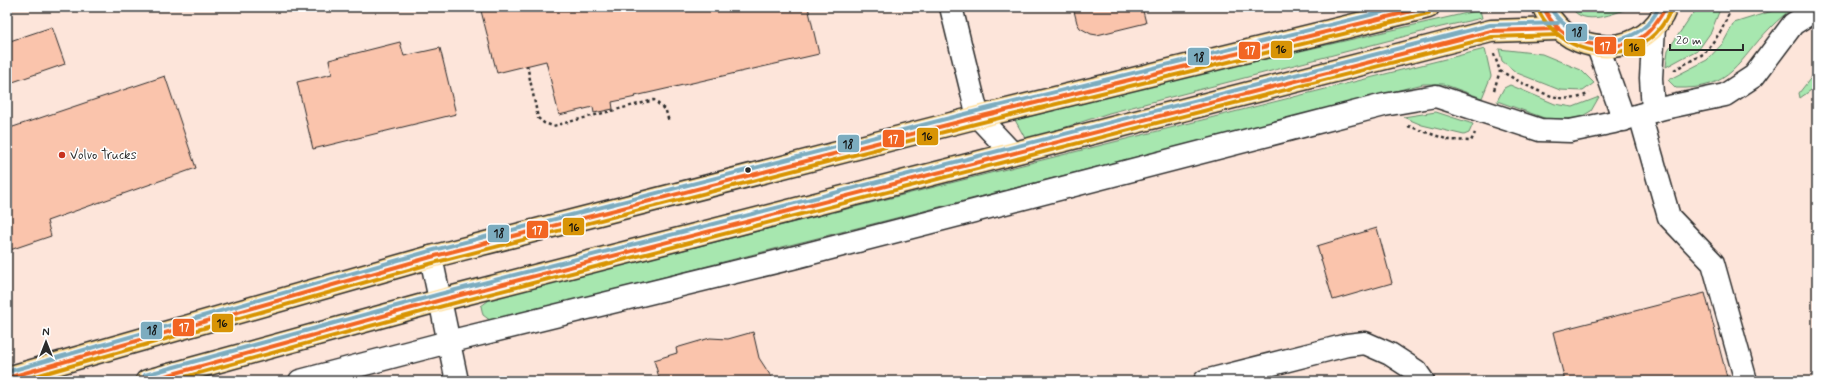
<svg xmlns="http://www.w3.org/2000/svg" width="1824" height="388" font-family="Mynerve,sans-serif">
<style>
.built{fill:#fde5da}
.green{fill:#a7e7af;stroke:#69896d}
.building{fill:#fac4ac;stroke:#2b2b2b}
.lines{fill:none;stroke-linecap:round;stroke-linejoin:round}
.minor-casing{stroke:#2b2b2b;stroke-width:25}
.major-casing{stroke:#2b2b2b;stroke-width:25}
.path{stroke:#2b2b2b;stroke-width:2.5;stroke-dasharray:3 3;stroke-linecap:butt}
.minor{stroke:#fff;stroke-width:22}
.major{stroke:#ffdd96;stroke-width:22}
.bus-1-casing{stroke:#fff;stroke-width:7}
.bus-2-casing{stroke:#fff;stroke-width:7}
.bus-3-casing{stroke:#fff;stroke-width:7}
.bus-1{stroke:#f26522;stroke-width:4}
.bus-2{stroke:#d89406;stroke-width:4}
.bus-3{stroke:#7cacbf;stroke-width:4}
.poi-dot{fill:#c8321e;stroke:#fff;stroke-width:1.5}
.bus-dot{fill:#2b2b2b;stroke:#fff;stroke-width:1.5}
.labels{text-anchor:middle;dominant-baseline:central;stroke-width:3;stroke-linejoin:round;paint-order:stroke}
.poi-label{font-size:13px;fill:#2b2b2b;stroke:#fff;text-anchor:start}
.line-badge{stroke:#fff;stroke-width:1.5}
.badge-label{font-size:11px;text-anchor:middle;font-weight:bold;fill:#fff}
.pale-badge-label{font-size:11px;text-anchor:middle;font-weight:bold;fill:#111}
</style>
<rect width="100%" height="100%" fill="#fef3ee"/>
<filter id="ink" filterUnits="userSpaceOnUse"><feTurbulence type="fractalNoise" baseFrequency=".025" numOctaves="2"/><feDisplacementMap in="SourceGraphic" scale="8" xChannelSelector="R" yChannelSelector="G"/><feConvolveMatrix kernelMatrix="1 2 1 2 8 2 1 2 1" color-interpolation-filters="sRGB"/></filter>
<g filter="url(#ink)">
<rect class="built" x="7" y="7" width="1810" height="374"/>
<g class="green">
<path d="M 1571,7 L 1632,7 C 1615,13 1583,28 1571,7 Z"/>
<path d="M 1700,7 L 1721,7 L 1711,32 L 1699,49 L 1666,67 L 1668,50 L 1691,16 Z"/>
<path d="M 1785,7 L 1794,7 C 1786,13 1778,20 1771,27 C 1737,61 1733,90 1676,88 L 1668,80 L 1707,60 L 1723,43 L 1734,23 Z"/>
<path d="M 1480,10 L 1482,18 L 1441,27 L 1109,113 L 1026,140 L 1015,120 L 1213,71 Z"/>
<path d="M 1485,49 L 1491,76 L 1482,98 L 1443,84 L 1423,84 L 491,321 L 483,315 L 481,306 L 492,298 Z"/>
<path d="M 1499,49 L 1542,54 L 1581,70 L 1594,83 L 1583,91 L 1560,90 L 1517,73 L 1502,61 Z"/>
<path d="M 1817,70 L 1817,92 L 1814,88 L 1800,98 L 1799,93 Z"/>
<path d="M 1510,85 L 1555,104 L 1573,107 L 1599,97 L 1591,111 L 1579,118 L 1560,119 L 1547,119 L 1497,101 L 1504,88 Z"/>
<path d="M 1436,112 L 1473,124 L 1469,133 L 1464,135 L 1422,125 L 1403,117 Z"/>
</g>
<g class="building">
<path d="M 480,7 L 808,7 L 819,54 L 635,96 L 636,97 L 612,102 L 613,109 L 594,113 L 593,107 L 559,115 L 546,61 L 497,73 Z"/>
<path d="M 1073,7 L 1142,7 L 1146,23 L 1097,35 L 1091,34 L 1080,28 L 1077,23 Z"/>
<path d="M 52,27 L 65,64 L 7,84 L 7,42 Z"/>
<path d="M 400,42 L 404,56 L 440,48 L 456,114 L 313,149 L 297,82 L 332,74 L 329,60 Z"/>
<path d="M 165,76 L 196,168 L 47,221 L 51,236 L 7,251 L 7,129 Z"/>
<path d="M 1377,228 L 1392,283 L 1333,300 L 1317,246 Z"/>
<path d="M 1705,293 L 1728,381 L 1565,381 L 1553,332 Z"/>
<path d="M 753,332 L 759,358 L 774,381 L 660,381 L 654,360 L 677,353 L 676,348 L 710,338 L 728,339 Z"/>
</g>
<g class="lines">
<defs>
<g id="minor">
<path d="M 951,7 L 978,117 L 1012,153"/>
<path d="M 1598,47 L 1624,120"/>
<path d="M 1653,111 L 1651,78 L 1654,27"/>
<path d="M 1640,115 L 1669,217 L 1713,263 L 1746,381"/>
<path d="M 431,257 L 457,381"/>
<path d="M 300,381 L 448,342 L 792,258 L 1384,105 L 1436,96 L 1540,130 L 1570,131 L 1614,122 L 1664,108 L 1725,95 L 1754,76 L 1793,24 L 1817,9"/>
<path d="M 1205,381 L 1347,345 L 1365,343 L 1390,354 L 1416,371 L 1423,381"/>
</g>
<g id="major">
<path d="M 1544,7 C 1545,12 1549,16 1552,20 C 1580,59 1649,55 1666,7"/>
<path d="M 7,378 L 431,257 L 978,117 L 1428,7"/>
<path d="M 147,381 L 441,300 L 1491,31 L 1558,29"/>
</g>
</defs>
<use href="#minor" class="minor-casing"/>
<use href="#major" class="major-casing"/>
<g class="path">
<path d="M 1731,9 L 1749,9 L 1755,7"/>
<path d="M 1494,54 L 1500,71 C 1526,84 1561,110 1589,93"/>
<path d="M 527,65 L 538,118 L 544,123 L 553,126 L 654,100 L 666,111 L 669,122"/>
<path d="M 1674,70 L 1705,53 L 1721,31 L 1731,9 L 1731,7"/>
<path d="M 1494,90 L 1500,71"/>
<path d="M 1408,126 L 1449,140 L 1471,141 L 1475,133"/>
</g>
<use href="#minor" class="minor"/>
<use href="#major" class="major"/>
<defs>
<g id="bus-1">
<path d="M 1544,7 C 1556,44 1616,58 1646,34 C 1655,26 1660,17 1666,7"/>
<path d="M 7,378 L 431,257 L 978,117 L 1428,7"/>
<path d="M 147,381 L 441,300 L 1491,31 L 1558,29"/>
</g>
<g id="bus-2">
<path d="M 1538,9 C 1541,17 1546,23 1552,29 C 1576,53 1620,62 1649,39 C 1660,31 1665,21 1671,10"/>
<path d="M 18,381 L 433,263 L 979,123 L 1429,13"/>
<path d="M 170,381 L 443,306 L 1492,37 L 1558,35"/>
</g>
<g id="bus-3">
<path d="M 1550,7 C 1567,38 1613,52 1642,29 C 1650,23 1655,16 1659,7"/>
<path d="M 7,372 L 430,251 L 977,111 L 1403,7"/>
<path d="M 145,375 L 440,294 L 1490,25 L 1558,23"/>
</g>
</defs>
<use href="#bus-1" class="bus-1-casing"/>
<use href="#bus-2" class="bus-2-casing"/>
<use href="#bus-3" class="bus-3-casing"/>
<use href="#bus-1" class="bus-1"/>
<use href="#bus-2" class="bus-2"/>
<use href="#bus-3" class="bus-3"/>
</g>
</g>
<circle class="poi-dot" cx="62" cy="155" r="4"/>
<circle class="bus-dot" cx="748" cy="170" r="3.5"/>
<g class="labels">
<g class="poi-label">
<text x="70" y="155">Volvo Trucks</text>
</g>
</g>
<g class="line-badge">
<rect x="1565" y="23" width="23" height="19" rx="4" fill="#7cacbf"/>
<rect x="1594" y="36" width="23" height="19" rx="4" fill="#f26522"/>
<rect x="1623" y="38" width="23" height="19" rx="4" fill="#d89406"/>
<rect x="1270" y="40" width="23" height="19" rx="4" fill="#d89406"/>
<rect x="1238" y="41" width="23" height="19" rx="4" fill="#f26522"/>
<rect x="1187" y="47" width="23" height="19" rx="4" fill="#7cacbf"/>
<rect x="916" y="127" width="23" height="19" rx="4" fill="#d89406"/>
<rect x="882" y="129" width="23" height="19" rx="4" fill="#f26522"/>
<rect x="837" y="134" width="23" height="19" rx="4" fill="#7cacbf"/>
<rect x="562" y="217" width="23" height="19" rx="4" fill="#d89406"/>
<rect x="526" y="220" width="23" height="19" rx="4" fill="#f26522"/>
<rect x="487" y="224" width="23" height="19" rx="4" fill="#7cacbf"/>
<rect x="211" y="313" width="23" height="20" rx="4" fill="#d89406"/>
<rect x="172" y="318" width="23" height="19" rx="4" fill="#f26522"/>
<rect x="140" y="321" width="23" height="19" rx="4" fill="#7cacbf"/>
</g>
<g class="badge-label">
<text x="1605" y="50">17</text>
<text x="1250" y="54">17</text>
<text x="893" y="143">17</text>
<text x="537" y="234">17</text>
<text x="184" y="331">17</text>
</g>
<g class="pale-badge-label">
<text x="1577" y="36">18</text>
<text x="1634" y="51">16</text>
<text x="1281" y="53">16</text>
<text x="1199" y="61">18</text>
<text x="927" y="140">16</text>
<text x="848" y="148">18</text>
<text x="574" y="231">16</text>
<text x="499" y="237">18</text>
<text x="222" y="327">16</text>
<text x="152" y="334">18</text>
</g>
<rect width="1824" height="388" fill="none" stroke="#fff" stroke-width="24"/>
<rect x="12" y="12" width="1800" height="364" fill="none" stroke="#2b2b2b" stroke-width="1.5" filter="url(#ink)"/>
<g transform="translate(46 342)" stroke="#ffffff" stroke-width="3" paint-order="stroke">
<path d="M0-3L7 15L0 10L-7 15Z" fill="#2b2b2b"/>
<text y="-6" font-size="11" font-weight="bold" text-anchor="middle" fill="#2b2b2b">N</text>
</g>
<path d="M1670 44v6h73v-6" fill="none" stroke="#2b2b2b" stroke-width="2"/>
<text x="1676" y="44" font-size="12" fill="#2b2b2b" stroke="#ffffff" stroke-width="3" paint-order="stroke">20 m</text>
</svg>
